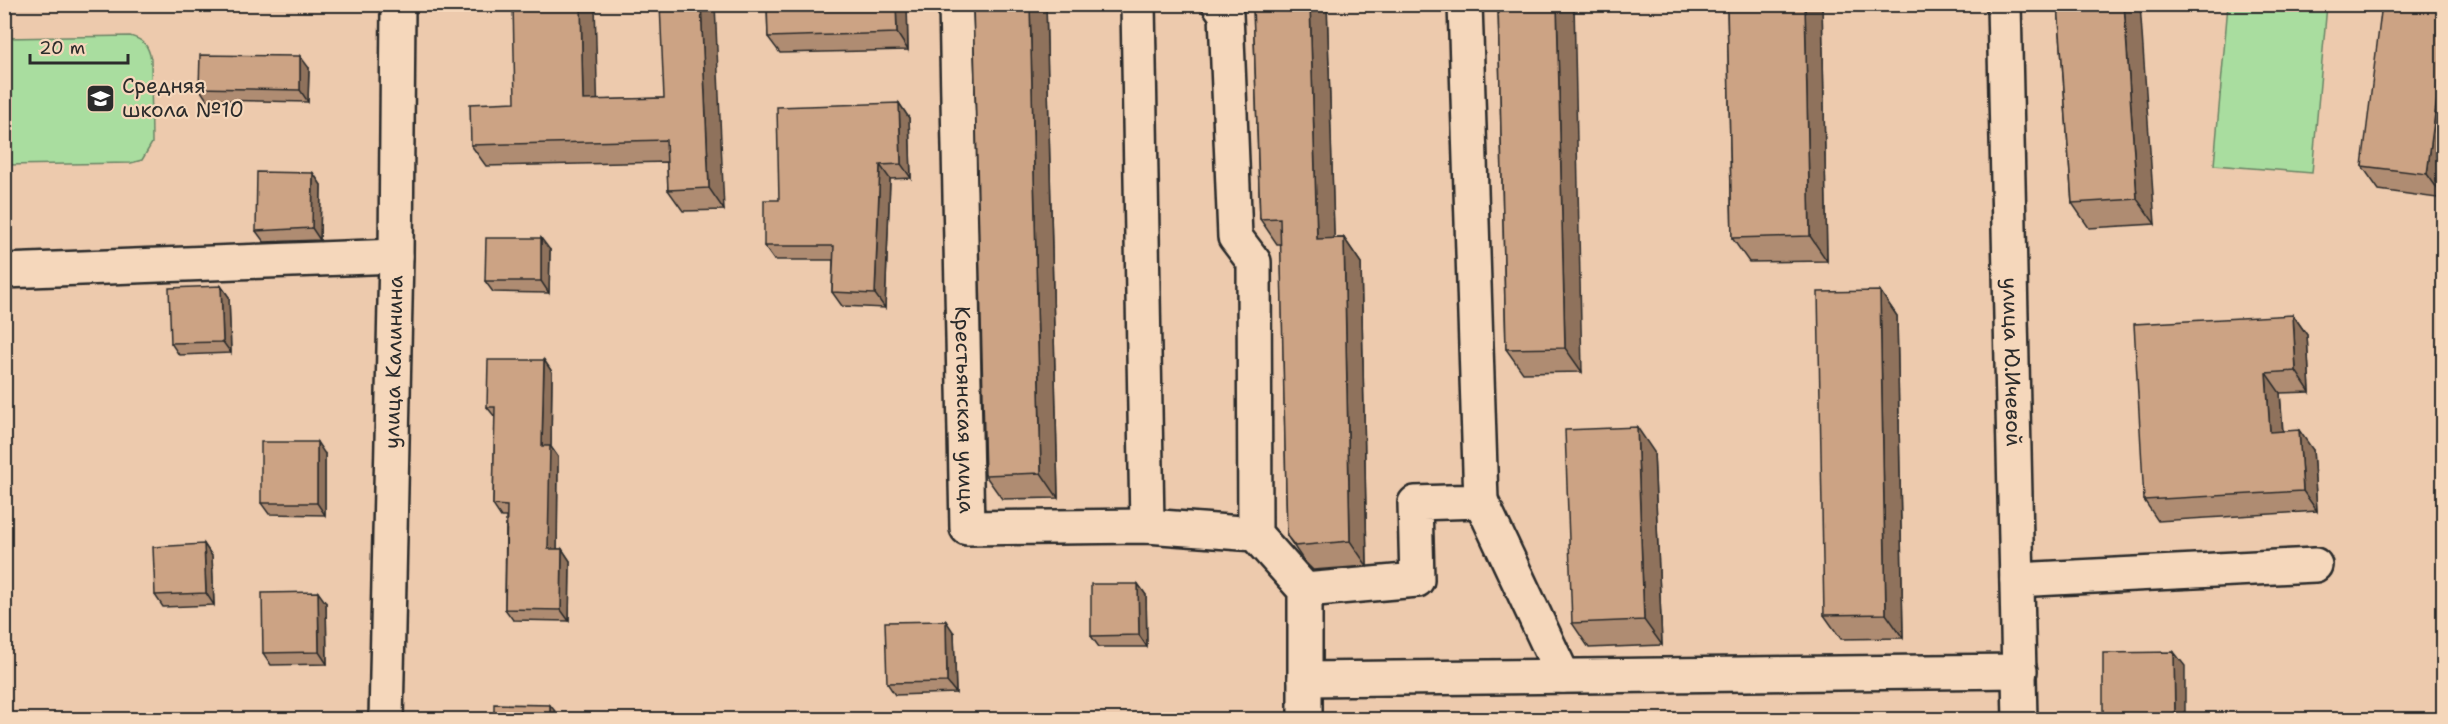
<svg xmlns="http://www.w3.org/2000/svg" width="2448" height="724" font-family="'Shantell Sans',sans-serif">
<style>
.green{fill:#a9dd9f;stroke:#6a8465;stroke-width:1.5}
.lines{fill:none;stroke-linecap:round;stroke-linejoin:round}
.minor-casing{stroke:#2b2b2b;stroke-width:38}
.minor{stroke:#f5d7bb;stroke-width:33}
.wall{fill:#af8c72;stroke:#2b2b2b;stroke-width:1.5}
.shaded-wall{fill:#8f725c;stroke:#2b2b2b;stroke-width:1.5}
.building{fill:#cca384;stroke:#2b2b2b;stroke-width:1.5}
.labels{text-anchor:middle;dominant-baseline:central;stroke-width:4.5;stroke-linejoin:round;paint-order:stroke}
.poi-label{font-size:21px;fill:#2b2b2b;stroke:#f5d7bb;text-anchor:start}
.street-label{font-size:21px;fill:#2b2b2b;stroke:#f5d7bb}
</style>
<rect width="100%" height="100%" fill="#edcaad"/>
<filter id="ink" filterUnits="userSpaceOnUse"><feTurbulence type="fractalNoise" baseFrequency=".0167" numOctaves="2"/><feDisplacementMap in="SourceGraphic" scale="12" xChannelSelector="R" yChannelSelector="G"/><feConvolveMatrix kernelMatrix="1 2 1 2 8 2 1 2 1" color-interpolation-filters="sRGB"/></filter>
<g filter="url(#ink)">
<g class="green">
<path d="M 2228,5 L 2327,5 L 2312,173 L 2214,165 Z"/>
<path d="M 130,36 C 144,40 148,45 151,59 L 152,143 L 142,160 L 131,163 L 5,165 L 5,38 Z"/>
</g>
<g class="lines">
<defs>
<g id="minor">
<path id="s1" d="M 956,4 L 967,528 L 1147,526 L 1255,534"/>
<path d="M 1138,4 L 1147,526"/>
<path d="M 1219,4 L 1226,14 L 1235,237 L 1254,262 L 1255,534 L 1305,590 L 1305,720"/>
<path id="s2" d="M 2004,4 L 2020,720"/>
<path d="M 4,271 L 396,256"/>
<path d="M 1481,501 L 1563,676"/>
<path d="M 2017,580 L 2315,565"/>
<path d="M 1305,590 L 1417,580 L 1415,503 L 1481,501 L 1465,4"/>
<path d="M 1305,679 L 2020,671"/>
<path id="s3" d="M 386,720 L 396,256 L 398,4"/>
</g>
</defs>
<use href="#minor" class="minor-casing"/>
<use href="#minor" class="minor"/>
</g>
<g class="wall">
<path d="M 767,4 L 907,4 L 908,50 L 780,53 L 768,37 Z"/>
<path d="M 973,4 L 1046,4 L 1058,498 L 1002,499 L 985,475 Z"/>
<path d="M 1253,4 L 1327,4 L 1334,238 L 1344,238 L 1361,263 L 1367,566 L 1313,570 L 1304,561 L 1287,536 L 1281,244 L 1277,244 L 1260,219 Z"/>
<path d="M 1498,4 L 1582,372 L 1523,373 L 1506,349 Z"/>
<path d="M 1727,4 L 1822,4 L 1827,261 L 1749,262 L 1732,238 Z"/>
<path d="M 2058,4 L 2155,224 L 2089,228 L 2072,203 Z"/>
<path d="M 2444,4 L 2444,199 L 2379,190 L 2362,166 Z"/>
<path d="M 309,68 L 308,102 L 207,100 L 199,88 Z"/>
<path d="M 664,98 L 724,210 L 683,211 L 668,190 L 667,162 L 486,166 L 471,145 L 597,100 Z"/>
<path d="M 899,103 L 909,118 L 911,178 L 890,179 L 885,308 L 842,306 L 832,292 L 833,260 L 774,260 L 764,246 L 779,200 Z"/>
<path d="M 313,173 L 321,185 L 320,240 L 264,242 L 256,231 Z"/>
<path d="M 550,250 L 549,293 L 493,292 L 485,281 Z"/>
<path d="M 221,286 L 229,297 L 231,353 L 179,355 L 171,343 Z"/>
<path d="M 1880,291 L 1897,316 L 1903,638 L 1841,639 L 1824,615 Z"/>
<path d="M 2293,315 L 2307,335 L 2310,392 L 2280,393 L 2283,431 L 2313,450 L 2317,511 L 2158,521 L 2144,500 Z"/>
<path d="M 544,360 L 552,372 L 551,447 L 558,457 L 557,549 L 562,549 L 570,561 L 569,621 L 513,620 L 505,609 L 506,517 L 501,517 L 493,505 L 495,417 L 487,407 Z"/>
<path d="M 1654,452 L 1662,645 L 1589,648 L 1572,623 Z"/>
<path d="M 325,454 L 325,515 L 269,514 L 261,503 Z"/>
<path d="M 204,544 L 212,556 L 214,605 L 163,607 L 155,595 Z"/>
<path d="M 1138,584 L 1146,595 L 1147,647 L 1099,647 L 1091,636 Z"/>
<path d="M 326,603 L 327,664 L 271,665 L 263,653 Z"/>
<path d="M 954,633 L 956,693 L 895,695 L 887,683 Z"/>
</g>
<g class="shaded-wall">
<path d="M 581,4 L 595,4 L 598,122 L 583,100 Z"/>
<path d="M 701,4 L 715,4 L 724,210 L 709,188 Z"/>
<path d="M 896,4 L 907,4 L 908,50 L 897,33 Z"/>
<path d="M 1030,4 L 1046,4 L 1058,498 L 1041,473 Z"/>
<path d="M 1310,4 L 1327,4 L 1335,263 L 1317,239 Z"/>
<path d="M 1557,4 L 1574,4 L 1582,372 L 1565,348 Z"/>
<path d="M 1805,4 L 1822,4 L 1827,261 L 1810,236 Z"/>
<path d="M 2124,4 L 2140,4 L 2155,224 L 2137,199 Z"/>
<path d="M 2444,45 L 2444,198 L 2427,174 Z"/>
<path d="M 300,56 L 309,68 L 308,102 L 300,90 Z"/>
<path d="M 899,103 L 909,118 L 911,178 L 901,164 Z"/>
<path d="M 880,165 L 890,179 L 885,308 L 875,294 Z"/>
<path d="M 313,173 L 321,185 L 320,240 L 312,228 Z"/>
<path d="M 541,238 L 550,250 L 549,293 L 541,281 Z"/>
<path d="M 1344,238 L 1361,263 L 1367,566 L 1350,541 Z"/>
<path d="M 221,286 L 229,297 L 231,353 L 223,342 Z"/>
<path d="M 1880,291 L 1897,316 L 1903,638 L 1886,614 Z"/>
<path d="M 2293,315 L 2307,335 L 2310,392 L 2296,371 Z"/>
<path d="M 544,360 L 552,372 L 551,447 L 558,457 L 557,560 L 548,549 L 542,446 Z"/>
<path d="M 2266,373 L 2280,393 L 2284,452 L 2270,432 Z"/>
<path d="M 1637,427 L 1654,452 L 1662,645 L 1644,620 Z"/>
<path d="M 2299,430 L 2313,450 L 2317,511 L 2303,491 Z"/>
<path d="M 317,442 L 325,454 L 325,515 L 317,503 Z"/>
<path d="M 204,544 L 212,556 L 214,605 L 206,593 Z"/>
<path d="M 562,549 L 570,561 L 569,621 L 561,610 Z"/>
<path d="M 1138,584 L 1146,595 L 1147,647 L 1139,635 Z"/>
<path d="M 318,592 L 326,603 L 327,664 L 319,652 Z"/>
<path d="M 946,621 L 954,633 L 956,693 L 947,682 Z"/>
<path d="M 2174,652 L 2185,666 L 2185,720 L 2175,720 Z"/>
<path d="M 550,705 L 559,716 L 559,720 L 550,720 Z"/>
</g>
<g class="building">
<path d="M 513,4 L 581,4 L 583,100 L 664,98 L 660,4 L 701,4 L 709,188 L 668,190 L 666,140 L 471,145 L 470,104 L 515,102 Z"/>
<path d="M 767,4 L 896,4 L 897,33 L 768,37 Z"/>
<path d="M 973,4 L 1030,4 L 1041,473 L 985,475 Z"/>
<path d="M 1253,4 L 1310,4 L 1317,239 L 1344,238 L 1350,541 L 1295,546 L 1287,536 L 1280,218 L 1260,219 Z"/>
<path d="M 1498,4 L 1557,4 L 1565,348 L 1506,349 Z"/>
<path d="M 1727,4 L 1805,4 L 1810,236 L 1732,238 Z"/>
<path d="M 2058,4 L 2124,4 L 2137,199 L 2072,203 Z"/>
<path d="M 2382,4 L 2444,4 L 2444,45 L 2427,174 L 2362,166 Z"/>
<path d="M 200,55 L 300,56 L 300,90 L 199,88 Z"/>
<path d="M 899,103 L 901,164 L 880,165 L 875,294 L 832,292 L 834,246 L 764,246 L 764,200 L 779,200 L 777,107 Z"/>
<path d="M 257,172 L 313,173 L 312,228 L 256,231 Z"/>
<path d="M 486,238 L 541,238 L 541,281 L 485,281 Z"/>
<path d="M 221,286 L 223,342 L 171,343 L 169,288 Z"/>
<path d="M 1880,291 L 1886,614 L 1824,615 L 1818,292 Z"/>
<path d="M 2293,315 L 2296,371 L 2266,373 L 2270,432 L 2299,430 L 2303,491 L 2144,500 L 2134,324 Z"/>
<path d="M 488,360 L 544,360 L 542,446 L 550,446 L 548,549 L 562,549 L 561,610 L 505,609 L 507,506 L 493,505 L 495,407 L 487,407 Z"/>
<path d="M 1637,427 L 1644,620 L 1572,623 L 1565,430 Z"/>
<rect x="261" y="442" width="56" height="61"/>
<path d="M 204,544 L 206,593 L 155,595 L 153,547 Z"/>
<path d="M 1091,584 L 1138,584 L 1139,635 L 1091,636 Z"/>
<path d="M 318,592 L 319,652 L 263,653 L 262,593 Z"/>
<path d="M 946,621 L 947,682 L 887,683 L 885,622 Z"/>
<path d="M 2174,652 L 2175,720 L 2103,720 L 2103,653 Z"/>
<path d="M 494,704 L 550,705 L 550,720 L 494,720 Z"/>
<path d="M 274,714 L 330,715 L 330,720 L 274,720 Z"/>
<path d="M 1890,717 L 1890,720 L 1787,720 Z"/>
</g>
</g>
<defs>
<symbol id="school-square" viewBox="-11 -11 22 22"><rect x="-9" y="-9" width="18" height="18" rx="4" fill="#2b2b2b" stroke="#f5d7bb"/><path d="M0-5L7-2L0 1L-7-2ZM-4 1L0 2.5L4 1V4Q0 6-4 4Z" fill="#fff"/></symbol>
</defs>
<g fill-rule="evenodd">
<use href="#school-square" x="84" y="82" width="33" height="33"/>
</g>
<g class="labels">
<g class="poi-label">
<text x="122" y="86">Средняя<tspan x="122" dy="24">школа №10</tspan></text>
</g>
<g class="street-label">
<text stroke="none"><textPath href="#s3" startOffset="358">улица Калинина</textPath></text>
<text stroke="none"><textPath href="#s2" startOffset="358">улица Ю.Ичевой</textPath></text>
<text stroke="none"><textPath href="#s1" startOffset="406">Крестьянская улица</textPath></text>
</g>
</g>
<rect width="2448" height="724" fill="none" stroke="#f5d7bb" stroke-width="24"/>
<rect x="12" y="12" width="2424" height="700" fill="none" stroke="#2b2b2b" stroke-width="2" filter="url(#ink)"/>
<path d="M30 54v9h98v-9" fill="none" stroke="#2b2b2b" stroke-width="3"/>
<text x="39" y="54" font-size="18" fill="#2b2b2b" stroke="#f5d7bb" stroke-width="4.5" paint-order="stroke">20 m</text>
</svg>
